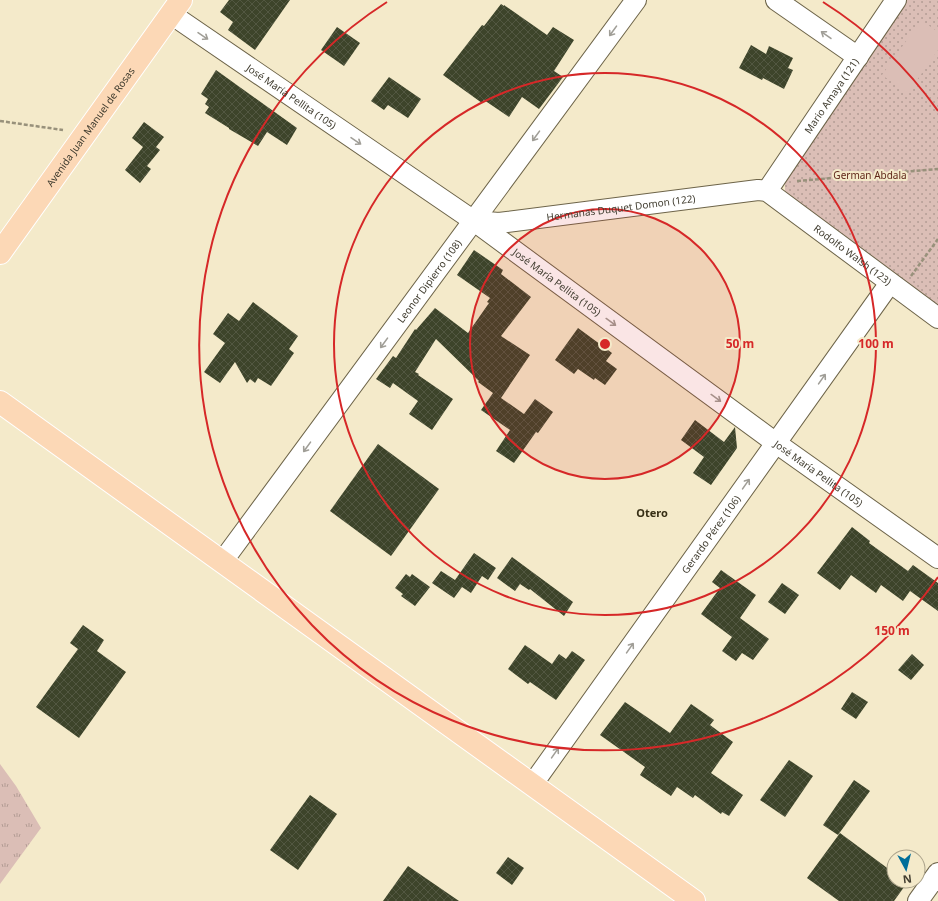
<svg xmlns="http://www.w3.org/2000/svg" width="938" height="901" font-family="'Noto Sans',sans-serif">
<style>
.grass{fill:url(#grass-tufts)}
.park{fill:url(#park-dots)}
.pitch{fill:#dbbeb6}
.building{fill:url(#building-cross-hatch)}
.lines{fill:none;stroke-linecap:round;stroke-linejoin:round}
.minor-casing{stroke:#6d6449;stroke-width:22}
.major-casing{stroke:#fff;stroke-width:24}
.path{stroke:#98917b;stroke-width:2.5;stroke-dasharray:4 2;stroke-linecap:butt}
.minor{stroke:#fff;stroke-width:20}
.major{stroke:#fcd8b6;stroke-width:22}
.oneway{stroke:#a09e97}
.ring{fill:none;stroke:#d62828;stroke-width:2}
.labels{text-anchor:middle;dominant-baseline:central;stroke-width:4;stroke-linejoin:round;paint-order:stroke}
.street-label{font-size:10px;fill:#403c2f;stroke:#f4eaca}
.park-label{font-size:10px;fill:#602719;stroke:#f4eaca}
.neighbourhood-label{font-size:11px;font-weight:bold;fill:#372f15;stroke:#f4eaca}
.centre{fill:#d62828;stroke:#f4eaca;stroke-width:2}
.ring-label{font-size:12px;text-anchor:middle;font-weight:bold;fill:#d62828;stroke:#f4eaca;stroke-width:4;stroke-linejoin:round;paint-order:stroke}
</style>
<defs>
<pattern id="grass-tufts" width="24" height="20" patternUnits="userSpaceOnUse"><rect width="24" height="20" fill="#dbbeb6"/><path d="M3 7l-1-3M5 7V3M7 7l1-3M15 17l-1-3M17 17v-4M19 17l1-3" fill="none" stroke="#b39c94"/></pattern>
<pattern id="park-dots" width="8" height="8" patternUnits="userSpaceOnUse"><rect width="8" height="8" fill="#dbbeb6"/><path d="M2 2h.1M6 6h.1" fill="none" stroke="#b39c94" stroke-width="1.8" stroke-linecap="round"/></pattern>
<pattern id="building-cross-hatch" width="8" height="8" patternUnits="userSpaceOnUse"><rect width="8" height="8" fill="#3d442a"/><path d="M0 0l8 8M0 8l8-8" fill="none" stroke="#525741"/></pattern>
</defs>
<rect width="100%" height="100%" fill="#f4eaca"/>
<path class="grass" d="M 0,764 L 16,786 L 41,828 L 0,884 Z"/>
<path class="park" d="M 907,0 L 938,0 L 938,307 L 788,197 L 785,191 L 785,181 Z"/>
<path class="pitch" d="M 921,20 L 938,32 L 938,50 L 908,93 L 882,75 Z"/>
<g class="building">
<path d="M 229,0 L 290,0 L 255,50 L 228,30 L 233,22 L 220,12 Z"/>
<path d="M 501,4 L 504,6 L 504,5 L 547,35 L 553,27 L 574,40 L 554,71 L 563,77 L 539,109 L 522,97 L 509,117 L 484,100 L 482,103 L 443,75 L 482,25 L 484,26 Z"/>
<path d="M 337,27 L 360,43 L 344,66 L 321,50 Z"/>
<path d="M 751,45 L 766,54 L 769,46 L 793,58 L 788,68 L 793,70 L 784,89 L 763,78 L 762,80 L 739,68 Z"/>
<path d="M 216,70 L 297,128 L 287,145 L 267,132 L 258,146 L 229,129 L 229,128 L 205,113 L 209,107 L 205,104 L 208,99 L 201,94 Z"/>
<path d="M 389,77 L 421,99 L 408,118 L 388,105 L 384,110 L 371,101 Z"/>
<path d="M 144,122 L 164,137 L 156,147 L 160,150 L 147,166 L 151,169 L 140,183 L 125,170 L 143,147 L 132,138 Z"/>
<path d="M 474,250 L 503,270 L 501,274 L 531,297 L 501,336 L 530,355 L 501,398 L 524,414 L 535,399 L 553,412 L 538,433 L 536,432 L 514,463 L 496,451 L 510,430 L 481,410 L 493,393 L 478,382 L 479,381 L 436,339 L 415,372 L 419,374 L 418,375 L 453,399 L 432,430 L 409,414 L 418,401 L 393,383 L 390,388 L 376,379 L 393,356 L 396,358 L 415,329 L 416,330 L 435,308 L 468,333 L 489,303 L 487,302 L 490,298 L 457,275 Z"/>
<path d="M 253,302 L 298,336 L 289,349 L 294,353 L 271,386 L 258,378 L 255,383 L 250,379 L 247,383 L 235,362 L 220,383 L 204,372 L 225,343 L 213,334 L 228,313 L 239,321 Z"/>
<path d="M 578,328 L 612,353 L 606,361 L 617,369 L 605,385 L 595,378 L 594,380 L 578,369 L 574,374 L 555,360 Z"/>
<path d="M 695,420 L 724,442 L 735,427 L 737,448 L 711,485 L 693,473 L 704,457 L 681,440 Z"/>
<path d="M 378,444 L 439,489 L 391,556 L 330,511 Z"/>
<path d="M 852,527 L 870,541 L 869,543 L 908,571 L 913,565 L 938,583 L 938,611 L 910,591 L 903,601 L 881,585 L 876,593 L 851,575 L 840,590 L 817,573 Z"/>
<path d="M 474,553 L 496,568 L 488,580 L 482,576 L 471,593 L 462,587 L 454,598 L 432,583 L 441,571 L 455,580 Z"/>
<path d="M 512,557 L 573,602 L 564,616 L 530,589 L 529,590 L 520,584 L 515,591 L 497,578 Z"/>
<path d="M 721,570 L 756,595 L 740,618 L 769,639 L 753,660 L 742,653 L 736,661 L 722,651 L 732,637 L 701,614 L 720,588 L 712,582 Z"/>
<path d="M 406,574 L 410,577 L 412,574 L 430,587 L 415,606 L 401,596 L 403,594 L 395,588 Z"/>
<path d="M 782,583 L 799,595 L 785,614 L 768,602 Z"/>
<path d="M 83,625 L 104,640 L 97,651 L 126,672 L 79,738 L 36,707 L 78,649 L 70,643 Z"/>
<path d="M 525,645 L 552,664 L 559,654 L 566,659 L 572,651 L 585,660 L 556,700 L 530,682 L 528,684 L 508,669 Z"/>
<path d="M 912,654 L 924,665 L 911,680 L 898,670 Z"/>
<path d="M 852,692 L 868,702 L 856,719 L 841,709 Z"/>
<path d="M 625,702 L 670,733 L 691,704 L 714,720 L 710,725 L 733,742 L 711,773 L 743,795 L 729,816 L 722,812 L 721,814 L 695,795 L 693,798 L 677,787 L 671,796 L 640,775 L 645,767 L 600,735 Z"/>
<path d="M 789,760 L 813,776 L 785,817 L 760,800 Z"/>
<path d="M 854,780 L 870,791 L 838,835 L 823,825 Z"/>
<path d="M 310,795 L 337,814 L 298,870 L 270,850 Z"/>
<path d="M 840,833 L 894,873 L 894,881 L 904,881 L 907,883 L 894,901 L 839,901 L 807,878 Z"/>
<path d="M 508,857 L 524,868 L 512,885 L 496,873 Z"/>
<path d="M 408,866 L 459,901 L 383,901 Z"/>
</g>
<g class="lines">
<defs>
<g id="minor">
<path d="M 776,0 L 858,57"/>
<path id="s1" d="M 171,14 L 474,221 L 776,443 L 938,558"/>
<path id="s2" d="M 767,191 L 896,0"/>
<path id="s3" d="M 474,221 L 499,223 L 758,190 L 767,191 L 938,318"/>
<path id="s4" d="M 222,562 L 636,0"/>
<path id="s5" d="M 532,785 L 890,283"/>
<path d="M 918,901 L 938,873"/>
</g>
<g id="major">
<path id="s6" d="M 0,253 L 181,0"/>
<path d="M 0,402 L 694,901"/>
</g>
</defs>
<use href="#minor" class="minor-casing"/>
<use href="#major" class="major-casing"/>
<g class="path">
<path d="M 0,121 L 63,130"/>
<path d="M 797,181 L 938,169"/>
<path d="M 911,276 L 938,239"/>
</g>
<use href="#minor" class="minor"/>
<use href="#major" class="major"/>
</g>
<defs><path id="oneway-shaft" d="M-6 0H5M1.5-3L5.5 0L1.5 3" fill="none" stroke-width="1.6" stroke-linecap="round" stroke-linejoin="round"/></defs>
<g class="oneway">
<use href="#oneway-shaft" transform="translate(613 31) rotate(126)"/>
<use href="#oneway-shaft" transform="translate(826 35) rotate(-145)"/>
<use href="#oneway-shaft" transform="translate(203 36) rotate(34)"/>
<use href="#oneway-shaft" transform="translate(536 136) rotate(126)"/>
<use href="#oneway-shaft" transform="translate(356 141) rotate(34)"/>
<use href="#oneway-shaft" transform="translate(611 322) rotate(36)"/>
<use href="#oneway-shaft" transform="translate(384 343) rotate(126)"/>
<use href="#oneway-shaft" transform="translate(822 379) rotate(-55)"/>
<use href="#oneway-shaft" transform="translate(716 398) rotate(36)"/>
<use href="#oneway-shaft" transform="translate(307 447) rotate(126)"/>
<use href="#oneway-shaft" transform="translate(746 484) rotate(-55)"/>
<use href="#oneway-shaft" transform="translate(630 648) rotate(-55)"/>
<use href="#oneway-shaft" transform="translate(555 753) rotate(-55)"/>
</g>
<circle cx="605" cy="344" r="135" fill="#d62828" fill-opacity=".12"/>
<g class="ring">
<circle cx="605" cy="344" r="135"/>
<circle cx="605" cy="344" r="271"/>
<path d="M938 577A406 406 0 1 1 387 2M823 2A406 406 0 0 1 938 111"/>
</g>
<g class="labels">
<g class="street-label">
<text stroke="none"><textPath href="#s2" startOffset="115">Mario Amaya (121)</textPath></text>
<text stroke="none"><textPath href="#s1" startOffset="146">José María Pellita (105)</textPath></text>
<text stroke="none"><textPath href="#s6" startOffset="155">Avenida Juan Manuel de Rosas</textPath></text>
<text stroke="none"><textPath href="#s3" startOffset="148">Hermanas Duquet Domon (122)</textPath></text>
<text stroke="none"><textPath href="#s3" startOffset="402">Rodolfo Walsh (123)</textPath></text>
<text stroke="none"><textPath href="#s4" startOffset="349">Leonor Dipierro (108)</textPath></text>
<text stroke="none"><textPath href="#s1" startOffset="470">José María Pellita (105)</textPath></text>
<text stroke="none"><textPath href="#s1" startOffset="794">José María Pellita (105)</textPath></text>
<text stroke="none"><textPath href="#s5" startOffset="308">Gerardo Pérez (106)</textPath></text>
</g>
<g class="park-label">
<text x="870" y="175">German Abdala</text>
</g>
<g class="neighbourhood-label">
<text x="652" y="512">Otero</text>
</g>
</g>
<circle cx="605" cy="344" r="6" class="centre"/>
<g class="ring-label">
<text x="740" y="348">50 m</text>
<text x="876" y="348">100 m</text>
<text x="892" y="635">150 m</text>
</g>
<g transform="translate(906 869) rotate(173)"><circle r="19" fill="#f4eaca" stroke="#aca48c"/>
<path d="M0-3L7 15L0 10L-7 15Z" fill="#006e9a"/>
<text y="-6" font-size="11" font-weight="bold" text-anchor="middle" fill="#403c2f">N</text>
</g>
</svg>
